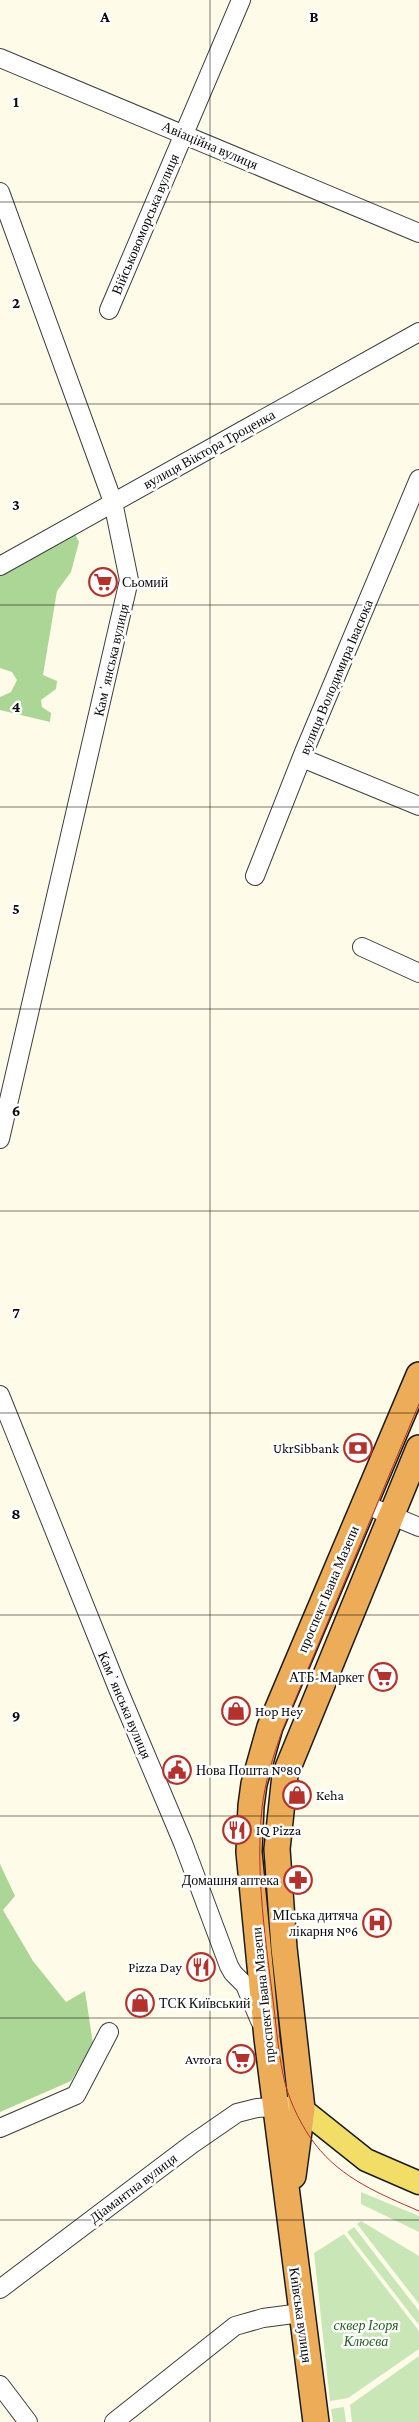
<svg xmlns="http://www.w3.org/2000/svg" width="419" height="2422" font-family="'Crimson Pro',serif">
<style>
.green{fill:#c9e6b6}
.forest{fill:#acd696}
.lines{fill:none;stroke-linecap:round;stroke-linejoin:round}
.minor-casing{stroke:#3e3e3e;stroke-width:20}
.major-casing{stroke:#1c1c1c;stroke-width:25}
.highway-casing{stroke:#1c1c1c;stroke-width:28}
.minor{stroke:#fff;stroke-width:18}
.major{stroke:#f2de66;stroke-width:22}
.highway{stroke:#edac58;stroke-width:25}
.tram{stroke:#b3322b;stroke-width:1}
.grid{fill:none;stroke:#0b0b0b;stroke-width:1;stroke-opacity:0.55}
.labels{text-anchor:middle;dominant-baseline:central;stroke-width:5;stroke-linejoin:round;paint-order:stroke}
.street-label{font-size:14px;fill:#0b0b0b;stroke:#fff}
.poi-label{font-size:14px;fill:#0b0b0b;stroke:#fff;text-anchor:start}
.park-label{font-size:14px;font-style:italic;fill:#265e1f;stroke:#fff}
.grid-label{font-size:16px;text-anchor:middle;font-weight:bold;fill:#0b0b0b;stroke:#fff;stroke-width:5;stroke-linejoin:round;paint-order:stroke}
</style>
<rect width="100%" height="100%" fill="#fefce9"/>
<g class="green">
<path d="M 361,2192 L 419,2216 L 419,2232 L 361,2204 Z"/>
<path d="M 361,2221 L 419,2256 L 419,2304 L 357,2224 Z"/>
<path d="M 354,2227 L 419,2311 L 419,2325 L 347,2232 Z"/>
<path d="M 344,2234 L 419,2331 L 419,2349 L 348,2398 L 330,2401 L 314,2253 Z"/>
<path d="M 419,2356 L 419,2422 L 352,2422 L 350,2405 Z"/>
<path d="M 344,2407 L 346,2422 L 333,2422 L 331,2409 Z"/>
</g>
<g class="forest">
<path d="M 75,534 L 79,542 L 71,572 L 57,591 L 43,675 L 57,681 L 56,689 L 41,700 L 42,707 L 51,713 L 50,722 L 0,710 L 0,697 L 11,692 L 17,680 L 12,672 L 0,668 L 0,573 Z"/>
<path d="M 0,1864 L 15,1896 L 3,1910 L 33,1961 L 66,2002 L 85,1991 L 93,2044 L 71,2081 L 0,2112 Z"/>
</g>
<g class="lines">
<defs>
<g id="minor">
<path d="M 0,58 L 419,233"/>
<path d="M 0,192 L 113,502 L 129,580 L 0,1139"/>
<path d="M 109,310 L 241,0"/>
<path d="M 0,566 L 419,332"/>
<path d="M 302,758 L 419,806"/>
<path d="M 255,876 L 304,752 L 419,479"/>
<path d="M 362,947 L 419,973"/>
<path d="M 0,1395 L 118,1689 L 183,1843 L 229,1966 L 233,1973 L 245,1985 L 260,2021"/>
<path d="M 364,1504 L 419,1527"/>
<path d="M 0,2128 L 76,2095 L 109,2032"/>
<path d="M 0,2289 L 192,2144 L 237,2113 L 257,2108 L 275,2107"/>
<path d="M 0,2385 L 28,2422"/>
<path d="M 114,2422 L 235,2326 L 263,2318 L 301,2313"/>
</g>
<path id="major" d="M 286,2108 L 302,2109 L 366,2160 L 419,2183"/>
<g id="highway">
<path d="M 293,2176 L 302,2109 L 284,1948 L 277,1849 L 285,1775 L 419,1448"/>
<path d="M 316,2422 L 267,2038 L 249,1852 L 251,1806 L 254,1784 L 270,1727 L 419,1375"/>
</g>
</defs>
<use href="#minor" class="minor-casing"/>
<use href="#major" class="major-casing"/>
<use href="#highway" class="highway-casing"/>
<use href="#minor" class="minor"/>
<use href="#major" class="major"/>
<use href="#highway" class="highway"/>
<path class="tram" d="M 419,1404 L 282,1731 C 273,1757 265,1781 262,1808 C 255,1874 266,1943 274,2008 C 277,2033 279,2059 285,2083 C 291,2105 302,2127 315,2144 C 342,2179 380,2194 419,2211"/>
</g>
<path class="grid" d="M 210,0 L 210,2422M 0,202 L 419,202M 0,404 L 419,404M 0,605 L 419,605M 0,807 L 419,807M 0,1009 L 419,1009M 0,1211 L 419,1211M 0,1413 L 419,1413M 0,1615 L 419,1615M 0,1816 L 419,1816M 0,2018 L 419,2018M 0,2220 L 419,2220"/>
<defs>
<symbol id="supermarket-ring" viewBox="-11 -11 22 22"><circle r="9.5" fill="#fff" stroke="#b3322b" stroke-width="1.5"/><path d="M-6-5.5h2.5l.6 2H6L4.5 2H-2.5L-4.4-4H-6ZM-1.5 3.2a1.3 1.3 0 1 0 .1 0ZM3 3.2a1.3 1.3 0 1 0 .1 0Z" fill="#b3322b"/></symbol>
<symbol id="bank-ring" viewBox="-11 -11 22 22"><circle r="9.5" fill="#fff" stroke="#b3322b" stroke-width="1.5"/><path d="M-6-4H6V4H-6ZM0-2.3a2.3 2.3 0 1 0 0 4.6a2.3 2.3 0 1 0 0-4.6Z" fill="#b3322b"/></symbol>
<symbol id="shop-ring" viewBox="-11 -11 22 22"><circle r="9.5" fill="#fff" stroke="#b3322b" stroke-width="1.5"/><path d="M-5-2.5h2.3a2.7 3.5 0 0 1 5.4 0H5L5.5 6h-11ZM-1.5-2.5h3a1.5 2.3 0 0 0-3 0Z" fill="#b3322b"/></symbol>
<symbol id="civic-ring" viewBox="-11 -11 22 22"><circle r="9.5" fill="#fff" stroke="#b3322b" stroke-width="1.5"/><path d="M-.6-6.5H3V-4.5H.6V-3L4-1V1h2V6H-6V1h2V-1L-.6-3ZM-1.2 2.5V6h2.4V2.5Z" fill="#b3322b"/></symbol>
<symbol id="restaurant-ring" viewBox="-11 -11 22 22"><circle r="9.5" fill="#fff" stroke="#b3322b" stroke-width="1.5"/><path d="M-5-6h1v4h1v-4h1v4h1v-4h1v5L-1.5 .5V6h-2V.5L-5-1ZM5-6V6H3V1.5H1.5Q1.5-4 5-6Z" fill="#b3322b"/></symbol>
<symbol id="pharmacy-ring" viewBox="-11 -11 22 22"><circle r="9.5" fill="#fff" stroke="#b3322b" stroke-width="1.5"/><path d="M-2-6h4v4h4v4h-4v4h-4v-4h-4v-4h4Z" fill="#b3322b"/></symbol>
<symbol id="hospital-ring" viewBox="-11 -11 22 22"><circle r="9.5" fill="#fff" stroke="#b3322b" stroke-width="1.5"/><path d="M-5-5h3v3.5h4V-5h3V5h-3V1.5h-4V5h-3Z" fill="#b3322b"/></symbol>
</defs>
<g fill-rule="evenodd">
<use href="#supermarket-ring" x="87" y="566" width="32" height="32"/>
<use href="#bank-ring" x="342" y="1432" width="32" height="32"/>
<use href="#supermarket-ring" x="367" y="1661" width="32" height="32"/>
<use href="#shop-ring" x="220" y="1695" width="32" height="32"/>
<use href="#civic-ring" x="161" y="1754" width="32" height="32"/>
<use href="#shop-ring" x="281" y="1779" width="32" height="32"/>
<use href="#restaurant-ring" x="221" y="1814" width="32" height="32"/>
<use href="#pharmacy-ring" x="282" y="1864" width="32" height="32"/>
<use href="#hospital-ring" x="361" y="1907" width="32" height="32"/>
<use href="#restaurant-ring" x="185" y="1951" width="32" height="32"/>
<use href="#shop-ring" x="124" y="1987" width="32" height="32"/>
<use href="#supermarket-ring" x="225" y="2043" width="32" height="32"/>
</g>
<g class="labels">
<g class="street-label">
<text transform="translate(210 145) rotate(23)">Авіаційна вулиця</text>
<text transform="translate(145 224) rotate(-67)">Військовоморська вулиця</text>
<text transform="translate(209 449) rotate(-29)">вулиця Віктора Троценка</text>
<text transform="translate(111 660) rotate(-77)">Камʼянська вулиця</text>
<text transform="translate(336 677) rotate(-67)">вулиця Володимира Івасюка</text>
<text transform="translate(328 1589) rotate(-67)">проспект Івана Мазепи</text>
<text transform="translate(125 1705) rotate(67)">Камʼянська вулиця</text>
<text transform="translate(263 1995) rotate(-96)">проспект Івана Мазепи</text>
<text transform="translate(133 2188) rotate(-37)">Діамантна вулиця</text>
<text transform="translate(301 2315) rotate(82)">Київська вулиця</text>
</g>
<g class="poi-label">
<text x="122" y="582">Сьомий</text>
<text x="339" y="1448" text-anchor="end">UkrSibbank</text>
<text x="364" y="1677" text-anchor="end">АТБ-Маркет</text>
<text x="255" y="1711">Hop Hey</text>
<text x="196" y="1770">Нова Пошта №80</text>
<text x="316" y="1795">Keha</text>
<text x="256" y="1830">IQ Pizza</text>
<text x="279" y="1880" text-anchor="end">Домашня аптека</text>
<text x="358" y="1915" text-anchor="end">МІська дитяча<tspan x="358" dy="16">лікарня №6</tspan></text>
<text x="182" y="1967" text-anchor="end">Pizza Day</text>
<text x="159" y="2003">ТСК Київський</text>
<text x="222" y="2059" text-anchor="end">Avrora</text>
</g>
<g class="park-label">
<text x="366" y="2325">сквер Ігоря<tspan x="366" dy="16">Клюєва</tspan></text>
</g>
</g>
<g class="grid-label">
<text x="105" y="22">A</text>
<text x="314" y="22">B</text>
<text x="16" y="107">1</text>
<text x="16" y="308">2</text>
<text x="16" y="510">3</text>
<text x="16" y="712">4</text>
<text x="16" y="914">5</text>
<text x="16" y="1116">6</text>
<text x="16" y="1318">7</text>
<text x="16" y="1519">8</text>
<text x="16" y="1721">9</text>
</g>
</svg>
